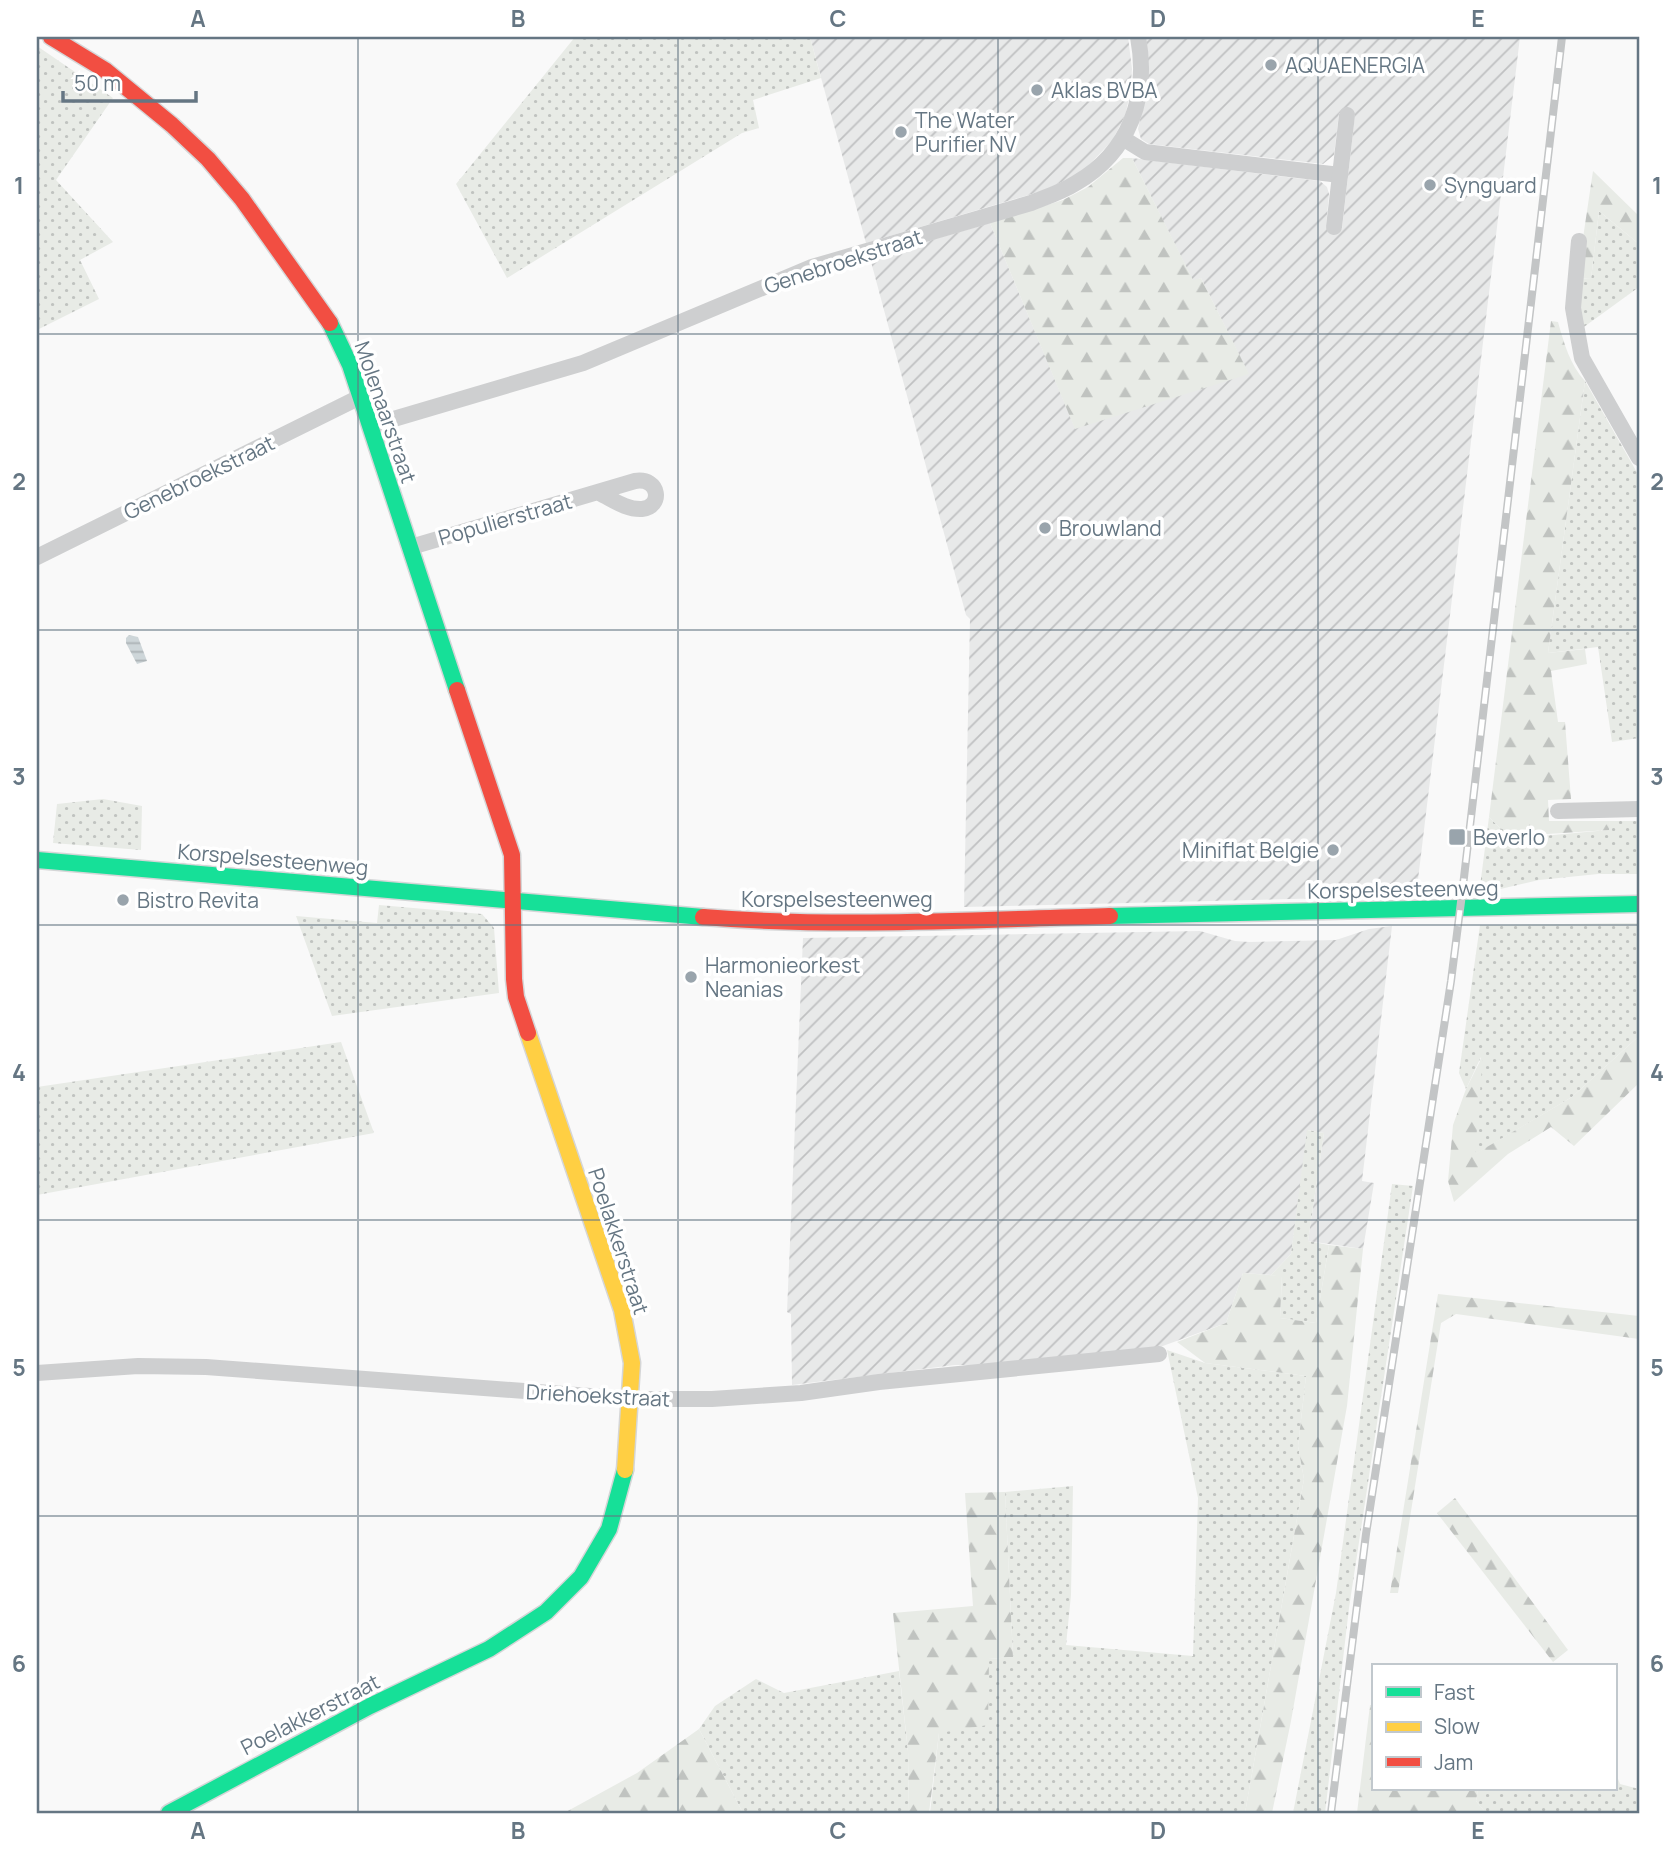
<svg xmlns="http://www.w3.org/2000/svg" width="1676" height="1850" font-family="Manrope,sans-serif">
<style>
.industrial{fill:url(#industrial-furrows)}
.grass{fill:url(#grass-dots)}
.forest{fill:url(#forest-firs)}
.water{fill:url(#water-rules)}
.lines{fill:none;stroke-linecap:round;stroke-linejoin:round}
.fast-casing{stroke:#d5d6d7;stroke-width:19}
.slow-casing{stroke:#d5d6d7;stroke-width:19}
.jam-casing{stroke:#d5d6d7;stroke-width:19}
.street{stroke:#cecfd0;stroke-width:16}
.fast{stroke:#16e098;stroke-width:16}
.slow{stroke:#ffcf43;stroke-width:16}
.jam{stroke:#f24e42;stroke-width:16}
.rail-casing{stroke:#c3c5c6;stroke-width:8}
.rail{stroke:#fff;stroke-width:5;stroke-dasharray:16;stroke-linecap:butt}
.grid{fill:none;stroke:#657683;stroke-width:2;stroke-opacity:0.55}
.poi-dot{fill:#99a4ac;stroke:#fff;stroke-width:2.5}
.labels{text-anchor:middle;dominant-baseline:central;stroke-width:7;stroke-linejoin:round;paint-order:stroke}
.poi-label{font-size:21px;fill:#657683;stroke:#fff;text-anchor:start}
.street-label{font-size:21px;fill:#657683;stroke:#fff}
.neatline{fill:none;stroke:#657683;stroke-width:2.5}
.grid-label{font-size:23px;text-anchor:middle;font-weight:bold;fill:#657683}
</style>
<defs>
<pattern id="industrial-furrows" width="10" height="10" patternUnits="userSpaceOnUse" patternTransform="scale(1.75)"><rect width="10" height="10" fill="#e8e9e9"/><path d="M-1 1l2-2M0 10L10 0M9 11l2-2" fill="none" stroke="#c0c1c2"/></pattern>
<pattern id="grass-dots" width="8" height="8" patternUnits="userSpaceOnUse" patternTransform="scale(1.75)"><rect width="8" height="8" fill="#e8ebe6"/><path d="M2 2h.1M6 6h.1" fill="none" stroke="#c0c3c0" stroke-width="1.8" stroke-linecap="round"/></pattern>
<pattern id="forest-firs" width="22" height="20" patternUnits="userSpaceOnUse" patternTransform="scale(1.75)"><rect width="22" height="20" fill="#e8ebe6"/><path d="M5 1l3.5 6h-7zM16 11l3.5 6h-7z" fill="#c0c3c0"/></pattern>
<pattern id="water-rules" width="6" height="5" patternUnits="userSpaceOnUse" patternTransform="scale(1.75)"><rect width="6" height="5" fill="#ced6d9"/><path d="M0 2.5h6" fill="none" stroke="#abb2b5"/></pattern>
</defs>
<rect width="100%" height="100%" fill="#f9f9f9"/>
<g class="industrial">
<path d="M 810,37 L 1128,37 L 1132,69 L 1130,94 L 1125,116 L 1112,141 L 1085,169 L 1073,177 L 1042,191 L 866,243 Z"/>
<path d="M 1145,37 L 1520,37 L 1416,896 L 964,907 L 970,619 L 966,615 L 870,258 L 990,223 L 1075,428 L 1248,373 L 1201,278 L 1193,281 L 1132,158 L 1320,181 L 1327,187 L 1329,194 L 1326,227 L 1342,229 L 1355,115 L 1339,113 L 1334,155 L 1323,164 L 1149,144 L 1141,139 L 1138,129 L 1148,82 Z"/>
<path d="M 1392,926 L 1362,1181 L 1374,1183 L 1363,1249 L 1308,1241 L 1324,1133 L 1308,1130 L 1291,1254 L 1271,1275 L 1243,1273 L 1226,1323 L 1160,1347 L 981,1365 L 955,1365 L 792,1385 L 791,1314 L 787,1312 L 803,938 L 1200,931 L 1235,941 L 1249,942 L 1336,940 L 1369,929 Z"/>
</g>
<g class="grass">
<path d="M 575,37 L 810,37 L 821,78 L 753,100 L 759,128 L 742,133 L 507,278 L 456,184 Z"/>
<path d="M 37,46 L 113,98 L 56,180 L 113,242 L 80,260 L 99,299 L 37,330 Z"/>
<path d="M 1599,211 L 1639,244 L 1639,287 L 1577,332 L 1577,278 L 1591,279 Z"/>
<path d="M 1585,381 L 1639,476 L 1639,738 L 1612,742 L 1598,647 L 1548,653 Z"/>
<path d="M 103,799 L 142,806 L 141,850 L 53,843 L 57,804 Z"/>
<path d="M 1489,817 L 1500,828 L 1542,836 L 1608,830 L 1610,821 L 1639,821 L 1639,874 L 1598,874 L 1539,880 L 1479,894 Z"/>
<path d="M 379,905 L 482,914 L 494,928 L 499,993 L 332,1016 L 296,916 L 377,923 Z"/>
<path d="M 1639,923 L 1639,1036 L 1572,1097 L 1474,1155 L 1481,1057 L 1466,1089 L 1459,1073 L 1480,925 Z"/>
<path d="M 341,1042 L 374,1133 L 37,1195 L 37,1087 Z"/>
<path d="M 1307,1130 L 1324,1133 L 1308,1241 L 1329,1245 L 1316,1323 L 1280,1318 L 1282,1277 L 1271,1275 L 1291,1254 Z"/>
<path d="M 1392,1184 L 1413,1186 L 1349,1608 L 1325,1813 L 1293,1813 L 1336,1593 Z"/>
<path d="M 1167,1350 L 1205,1363 L 1306,1376 L 1298,1446 L 1304,1479 L 1245,1813 L 930,1813 L 939,1733 L 989,1659 L 1013,1657 L 1005,1492 L 1073,1486 L 1071,1595 L 1066,1645 L 1193,1656 L 1198,1498 Z"/>
<path d="M 899,1671 L 908,1751 L 909,1813 L 743,1813 L 699,1729 L 715,1706 L 756,1679 L 784,1693 Z"/>
<path d="M 1615,1771 L 1620,1784 L 1639,1789 L 1639,1813 L 1486,1813 L 1476,1801 L 1478,1789 L 1615,1789 Z"/>
</g>
<g class="forest">
<path d="M 1123,158 L 1132,158 L 1193,280 L 1201,278 L 1249,374 L 1075,429 L 990,223 L 1063,200 L 1088,187 Z"/>
<path d="M 1593,171 L 1639,216 L 1639,244 L 1599,211 L 1591,279 L 1577,278 Z"/>
<path d="M 1551,321 L 1558,322 C 1564,343 1570,365 1585,381 L 1548,653 L 1585,649 L 1587,664 L 1551,671 L 1558,722 L 1565,722 L 1571,799 L 1548,800 L 1549,821 L 1610,821 L 1609,830 L 1518,836 L 1500,828 L 1489,817 Z"/>
<path d="M 1639,1036 L 1639,1083 L 1574,1146 L 1551,1127 L 1508,1154 L 1454,1202 L 1448,1181 L 1453,1125 L 1466,1089 L 1483,1055 L 1475,1154 L 1572,1097 Z"/>
<path d="M 1329,1245 L 1363,1249 L 1347,1406 L 1291,1721 L 1272,1813 L 1245,1813 L 1304,1479 L 1298,1446 L 1306,1376 L 1205,1363 L 1177,1342 L 1226,1323 L 1243,1273 L 1282,1276 L 1280,1318 L 1316,1323 Z"/>
<path d="M 1438,1294 L 1639,1316 L 1639,1339 L 1456,1314 L 1441,1323 L 1398,1593 L 1390,1593 Z"/>
<path d="M 1005,1492 L 1013,1657 L 989,1659 L 988,1725 L 939,1733 L 929,1813 L 909,1813 L 908,1751 L 893,1613 L 973,1606 L 965,1493 Z"/>
<path d="M 1455,1498 L 1568,1650 L 1553,1662 L 1437,1513 Z"/>
<path d="M 1370,1705 L 1373,1705 L 1373,1789 L 1478,1789 L 1476,1801 L 1486,1813 L 1357,1813 Z"/>
<path d="M 699,1729 L 743,1813 L 564,1813 L 637,1773 Z"/>
</g>
<path class="water" d="M 129,635 L 138,637 L 147,661 L 137,664 L 126,643 L 126,638 Z"/>
<g class="lines">
<defs>
<g id="fast">
<path d="M 330,323 L 350,365 L 457,690"/>
<path d="M 37,860 L 703,917"/>
<path d="M 1110,916 L 1639,904"/>
<path d="M 169,1813 L 370,1706 L 489,1649 L 546,1612 L 581,1577 L 609,1529 L 625,1470"/>
</g>
<path id="slow" d="M 528,1033 L 622,1310 L 632,1363 L 625,1470"/>
<g id="jam">
<path d="M 51,37 L 105,70 L 172,125 L 208,159 L 242,199 L 330,323"/>
<path d="M 457,690 L 512,855 L 514,979 L 516,997 L 528,1033"/>
<path d="M 703,917 C 838,928 974,920 1110,916"/>
</g>
</defs>
<use href="#fast" class="fast-casing"/>
<use href="#slow" class="slow-casing"/>
<use href="#jam" class="jam-casing"/>
<g class="street">
<path d="M 1124,139 L 1145,152 L 1340,175"/>
<path d="M 1334,227 L 1347,115"/>
<path d="M 1579,241 L 1573,308 L 1582,358 L 1639,458"/>
<path d="M 370,426 L 583,363 L 812,267 L 1031,203 C 1046,197 1062,192 1076,183 C 1130,152 1149,96 1138,37"/>
<path d="M 411,547 L 635,481 C 660,477 663,507 642,509 C 626,510 612,499 599,493"/>
<path d="M 37,557 L 360,397"/>
<path d="M 1558,811 L 1639,809"/>
<path d="M 37,1373 L 138,1366 L 206,1367 L 630,1399 L 712,1399 L 801,1393 L 879,1382 L 1159,1354"/>
</g>
<use href="#fast" class="fast"/>
<use href="#slow" class="slow"/>
<use href="#jam" class="jam"/>
<defs>
<path id="rail" d="M 1331,1813 L 1366,1534 L 1451,981 L 1463,886 L 1562,37"/>
</defs>
<use href="#rail" class="rail-casing"/>
<use href="#rail" class="rail"/>
</g>
<path class="grid" d="M 358,37 L 358,1813M 678,37 L 678,1813M 998,37 L 998,1813M 1318,37 L 1318,1813M 37,334 L 1639,334M 37,630 L 1639,630M 37,925 L 1639,925M 37,1220 L 1639,1220M 37,1516 L 1639,1516"/>
<g class="poi-dot">
<circle cx="1271" cy="65" r="7"/>
<circle cx="1037" cy="90" r="7"/>
<circle cx="901" cy="132" r="7"/>
<circle cx="1430" cy="185" r="7"/>
<circle cx="1045" cy="528" r="7"/>
<rect x="1448" y="828" width="18" height="18" rx="3.5"/>
<circle cx="1333" cy="850" r="7"/>
<circle cx="123" cy="900" r="7"/>
<circle cx="691" cy="977" r="7"/>
</g>
<g class="labels">
<g class="poi-label">
<text x="1285" y="65">AQUAENERGIA</text>
<text x="1051" y="90">Aklas BVBA</text>
<text x="915" y="120">The Water<tspan x="915" dy="24">Purifier NV</tspan></text>
<text x="1444" y="185">Synguard</text>
<text x="1059" y="528">Brouwland</text>
<text x="1473" y="837">Beverlo</text>
<text x="1319" y="850" text-anchor="end">Miniflat Belgie</text>
<text x="137" y="900">Bistro Revita</text>
<text x="705" y="965">Harmonieorkest<tspan x="705" dy="24">Neanias</tspan></text>
</g>
<g class="street-label">
<text transform="translate(843 261) rotate(-18)">Genebroekstraat</text>
<text transform="translate(386 412) rotate(71)">Molenaarstraat</text>
<text transform="translate(199 477) rotate(-26)">Genebroekstraat</text>
<text transform="translate(505 519) rotate(-16)">Populierstraat</text>
<text transform="translate(273 859) rotate(5)">Korspelsesteenweg</text>
<text transform="translate(1403 889) rotate(-1)">Korspelsesteenweg</text>
<text x="837" y="899">Korspelsesteenweg</text>
<text transform="translate(619 1241) rotate(72)">Poelakkerstraat</text>
<text transform="translate(598 1395) rotate(3)">Driehoekstraat</text>
<text transform="translate(310 1714) rotate(-27)">Poelakkerstraat</text>
</g>
</g>
<rect width="1676" height="1850" fill="none" stroke="#ffffff" stroke-width="77"/>
<rect x="1372" y="1664" width="245" height="126" fill="#ffffff" stroke="#c1c8cd" stroke-width="2"/>
<rect x="1386" y="1687" width="35" height="10" fill="#16e098" stroke="#c1c8cd" stroke-width="2"/>
<text x="1434" y="1700" font-size="21" fill="#657683">Fast</text>
<rect x="1386" y="1722" width="35" height="10" fill="#ffcf43" stroke="#c1c8cd" stroke-width="2"/>
<text x="1434" y="1734" font-size="21" fill="#657683">Slow</text>
<rect x="1386" y="1757" width="35" height="10" fill="#f24e42" stroke="#c1c8cd" stroke-width="2"/>
<text x="1434" y="1770" font-size="21" fill="#657683">Jam</text>
<path d="M63 91v10h133v-10" fill="none" stroke="#657683" stroke-width="3.5"/>
<text x="74" y="91" font-size="21" fill="#657683" stroke="#ffffff" stroke-width="5" paint-order="stroke">50 m</text>
<rect x="38" y="38" width="1600" height="1774" class="neatline"/>
<g class="grid-label">
<text x="198" y="27">A</text>
<text x="518" y="27">B</text>
<text x="838" y="27">C</text>
<text x="1158" y="27">D</text>
<text x="1478" y="27">E</text>
<text x="19" y="194">1</text>
<text x="1657" y="194">1</text>
<text x="19" y="490">2</text>
<text x="1657" y="490">2</text>
<text x="19" y="785">3</text>
<text x="1657" y="785">3</text>
<text x="19" y="1081">4</text>
<text x="1657" y="1081">4</text>
<text x="19" y="1376">5</text>
<text x="1657" y="1376">5</text>
<text x="19" y="1672">6</text>
<text x="1657" y="1672">6</text>
<text x="198" y="1839">A</text>
<text x="518" y="1839">B</text>
<text x="838" y="1839">C</text>
<text x="1158" y="1839">D</text>
<text x="1478" y="1839">E</text>
</g>
</svg>
